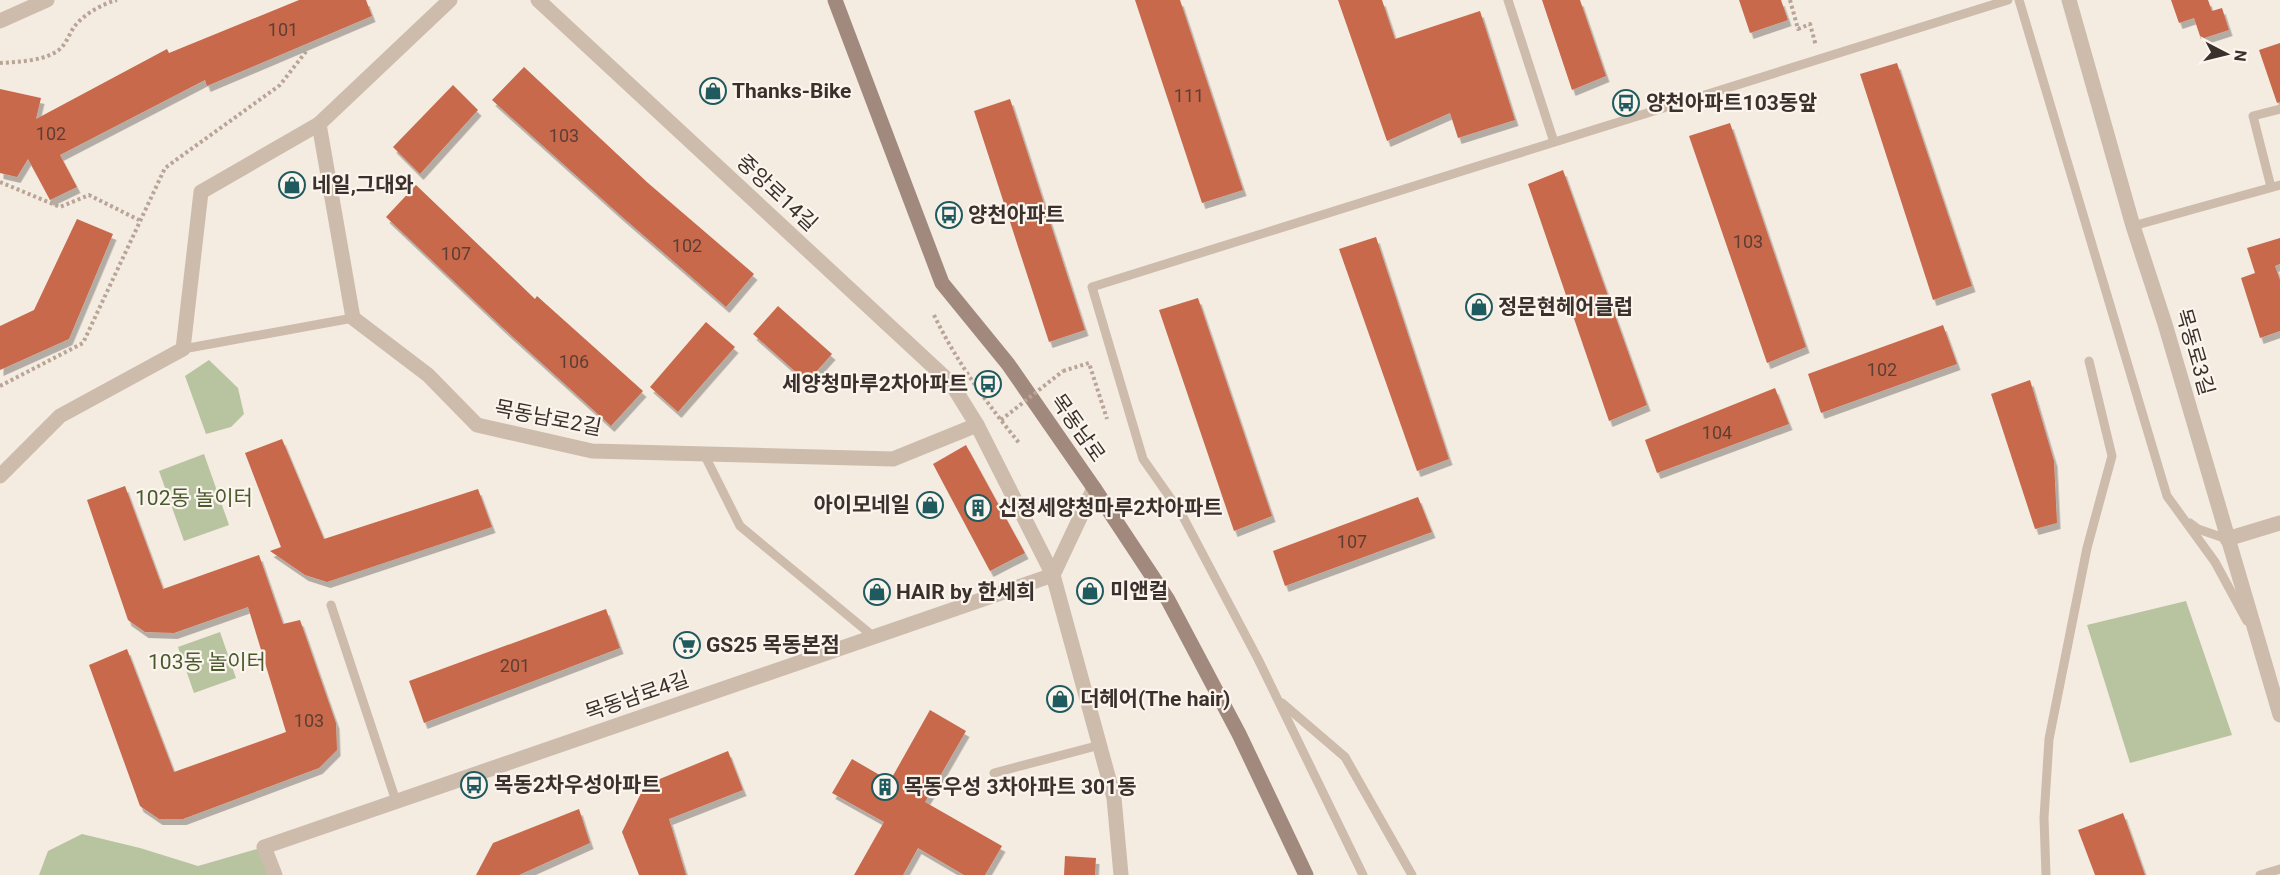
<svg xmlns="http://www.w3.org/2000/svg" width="2280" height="875" font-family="Roboto,'Noto Sans KR',sans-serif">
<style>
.green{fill:#b8c4a0}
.building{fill:#c8694b;filter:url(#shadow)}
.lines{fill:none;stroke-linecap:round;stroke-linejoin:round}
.path{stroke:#b9a596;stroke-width:4;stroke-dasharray:3 3;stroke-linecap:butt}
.service{stroke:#cdbbac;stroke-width:9}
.minor{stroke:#cdbbac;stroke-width:15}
.tertiary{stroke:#cdbbac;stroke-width:15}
.secondary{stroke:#a18a7d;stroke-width:15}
.path-bridge{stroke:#b9a596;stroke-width:4;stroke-dasharray:3 3;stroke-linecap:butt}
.labels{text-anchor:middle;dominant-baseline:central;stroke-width:4.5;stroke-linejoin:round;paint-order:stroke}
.number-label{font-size:18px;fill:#5e3e33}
.poi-label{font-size:21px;font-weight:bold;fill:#3b302b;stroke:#fbf5ee;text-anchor:start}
.street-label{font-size:21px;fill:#3b302b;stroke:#fbf5ee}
.park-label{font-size:21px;fill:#4a5a2e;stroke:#fbf5ee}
</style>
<defs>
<filter id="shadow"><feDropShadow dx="3.5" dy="6" stdDeviation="0" flood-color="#0004"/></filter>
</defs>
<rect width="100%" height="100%" fill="#f4ebe1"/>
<g class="green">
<path d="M 209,360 L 238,388 L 244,414 L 231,427 L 206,434 L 185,376 Z"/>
<path d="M 204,454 L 229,525 L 184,541 L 159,471 Z"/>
<path d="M 2186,601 L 2232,735 L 2130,763 L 2087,625 Z"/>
<path d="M 220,632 L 236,678 L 194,693 L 178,647 Z"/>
<path d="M 82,834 L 140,848 L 198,866 L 264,847 L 275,875 L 39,875 L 48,851 Z"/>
</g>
<g class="building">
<path d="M 299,0 L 366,0 L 372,16 L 207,86 L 205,80 L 60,155 L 77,187 L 50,200 L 28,159 L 17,177 L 0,173 L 0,89 L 41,98 L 36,119 L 167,49 L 169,53 Z"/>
<path d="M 1135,0 L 1180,0 L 1243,190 L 1202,203 Z"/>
<path d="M 1338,0 L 1382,0 L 1395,39 L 1480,11 L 1515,120 L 1458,138 L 1450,113 L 1387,141 Z"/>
<path d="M 1542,0 L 1580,0 L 1606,76 L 1572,90 Z"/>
<path d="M 1739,0 L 1781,0 L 1788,20 L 1750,33 Z"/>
<path d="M 2171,0 L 2208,0 L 2212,11 L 2222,8 L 2229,30 L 2201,39 L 2194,18 L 2179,23 Z"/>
<path d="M 2280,43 L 2280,102 L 2277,103 L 2259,50 Z"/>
<path d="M 1897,63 L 1972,286 L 1933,300 L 1860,74 Z"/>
<path d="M 524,67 L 648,183 L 754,274 L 726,307 L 620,215 L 492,100 Z"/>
<path d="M 453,85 L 478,110 L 420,174 L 393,147 Z"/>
<path d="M 1010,99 L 1085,330 L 1049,342 L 974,111 Z"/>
<path d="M 1730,123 L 1806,347 L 1767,363 L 1689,136 Z"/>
<path d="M 1563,170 L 1647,405 L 1609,421 L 1528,184 Z"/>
<path d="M 416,185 L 535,299 L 537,296 L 643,391 L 611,426 L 502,327 L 386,217 Z"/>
<path d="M 77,219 L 113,234 L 69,339 L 0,370 L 0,326 L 34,310 Z"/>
<path d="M 1376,237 L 1449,459 L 1417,471 L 1339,249 Z"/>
<path d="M 2280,238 L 2280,264 L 2275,266 L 2280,280 L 2280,331 L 2260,338 L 2241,278 L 2255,273 L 2247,248 Z"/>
<path d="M 1198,298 L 1272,516 L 1234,531 L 1159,310 Z"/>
<path d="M 778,306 L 832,354 L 807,382 L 753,334 Z"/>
<path d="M 706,322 L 735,347 L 678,412 L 650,387 Z"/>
<path d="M 1943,325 L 1957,364 L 1821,413 L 1808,374 Z"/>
<path d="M 2030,380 L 2054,461 L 2057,523 L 2035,529 L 1991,394 Z"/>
<path d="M 1775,388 L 1789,424 L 1657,473 L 1645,440 Z"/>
<path d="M 282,439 L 324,539 L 478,489 L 492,527 L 327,582 L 305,575 L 270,551 L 281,547 L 245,453 Z"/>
<path d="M 966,445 L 1025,553 L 990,571 L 933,464 Z"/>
<path d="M 125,486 L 163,589 L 259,555 L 283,624 L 300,620 L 336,723 L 337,750 L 319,768 L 183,819 L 159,819 L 140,806 L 89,665 L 127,649 L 174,772 L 286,732 L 248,607 L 174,633 L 145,632 L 128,620 L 87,500 Z"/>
<path d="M 1418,497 L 1432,532 L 1285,586 L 1273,551 Z"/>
<path d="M 606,609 L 620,648 L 424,723 L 409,681 Z"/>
<path d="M 930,710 L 966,731 L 925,802 L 1002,846 L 985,875 L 964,875 L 918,848 L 903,875 L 854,875 L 884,822 L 832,793 L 852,759 L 890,781 Z"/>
<path d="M 728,751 L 743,790 L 669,819 L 686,875 L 639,875 L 622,832 L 645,785 Z"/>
<path d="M 579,809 L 590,843 L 519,875 L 476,875 L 493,843 Z"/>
<path d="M 2123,813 L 2145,875 L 2095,875 L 2078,830 Z"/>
<path d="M 1065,856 L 1096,858 L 1095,875 L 1064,875 Z"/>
</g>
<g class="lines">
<g class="path">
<path d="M 1790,0 L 1798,29 L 1810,24 L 1816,46"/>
<path d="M 0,63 C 18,62 49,61 62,47 C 67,41 70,33 74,27 C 84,14 102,4 117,0"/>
<path d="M 0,182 L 60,207 L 89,195 L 139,220"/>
<path d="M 934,315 C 956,361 988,405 1020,444"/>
<path d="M 1063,371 L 1089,363 L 1107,419"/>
<path d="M 0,386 L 83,343 L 165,168 L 280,85 L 308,49"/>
</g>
<g class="service">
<path d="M 1508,0 L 1554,142"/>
<path d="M 2019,0 L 2167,496 L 2215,562 L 2247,621"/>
<path d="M 2271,187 L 2253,116 L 2280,109"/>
<path d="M 2133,226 L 2280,185"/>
<path d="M 183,349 L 353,318"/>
<path d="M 704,454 L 740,526 L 874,637"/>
<path d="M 2190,523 L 2198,529 L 2227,539"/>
<path d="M 331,605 L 396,801"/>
<path d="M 1282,703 L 1345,757 L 1412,875"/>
<path d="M 994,773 L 1100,745"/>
<path d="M 1363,875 L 1258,659 L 1181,513 L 1143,459 L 1092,287 L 2008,0"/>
<path d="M 2046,875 L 2044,818 L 2049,739 L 2087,548 L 2112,456 L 2089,361"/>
<path d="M 2260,875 L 2280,869"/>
</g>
<g class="minor">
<path d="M 538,0 L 951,383 L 977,425 L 1053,575 L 1114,798 L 1121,875"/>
<path d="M 0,21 L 47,0"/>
<path d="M 319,124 L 353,318 L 428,375 L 477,425 L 592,451 L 893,459 L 977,425"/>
<path d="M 0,476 L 60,416 L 183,349 L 201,192 L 319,124 L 450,0"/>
<path d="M 2227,539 L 2280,523"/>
<path d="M 275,875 L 264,847 L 1053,575 L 1094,488"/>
</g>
<path class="tertiary" d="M 2069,0 L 2133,226 L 2165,324 L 2280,715"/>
<path class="secondary" d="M 835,0 L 942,283 L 1008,364 L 1094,488 L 1168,600 L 1239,734 L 1306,875"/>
<path class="path-bridge" d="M 1001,420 L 1063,371"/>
</g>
<defs>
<symbol id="shop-ring" viewBox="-11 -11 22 22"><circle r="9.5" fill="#fbf5ee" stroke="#1f5a5e" stroke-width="1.5"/><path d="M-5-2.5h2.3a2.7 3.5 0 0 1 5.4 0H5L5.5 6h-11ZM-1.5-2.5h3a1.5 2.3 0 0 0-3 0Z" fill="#1f5a5e"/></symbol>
<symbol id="bus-ring" viewBox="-11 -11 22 22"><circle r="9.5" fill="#fbf5ee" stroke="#1f5a5e" stroke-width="1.5"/><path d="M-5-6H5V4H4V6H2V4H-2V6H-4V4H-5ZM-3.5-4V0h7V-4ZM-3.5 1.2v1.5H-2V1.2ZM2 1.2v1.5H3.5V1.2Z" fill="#1f5a5e"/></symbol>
<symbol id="building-ring" viewBox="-11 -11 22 22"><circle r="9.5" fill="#fbf5ee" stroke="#1f5a5e" stroke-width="1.5"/><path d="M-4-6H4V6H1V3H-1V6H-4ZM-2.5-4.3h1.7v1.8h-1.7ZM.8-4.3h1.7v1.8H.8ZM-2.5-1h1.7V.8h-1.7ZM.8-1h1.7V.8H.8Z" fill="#1f5a5e"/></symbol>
<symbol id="supermarket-ring" viewBox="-11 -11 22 22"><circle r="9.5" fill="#fbf5ee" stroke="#1f5a5e" stroke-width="1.5"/><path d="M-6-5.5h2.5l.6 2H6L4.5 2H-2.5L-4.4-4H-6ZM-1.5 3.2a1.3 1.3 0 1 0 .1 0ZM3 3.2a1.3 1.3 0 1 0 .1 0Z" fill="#1f5a5e"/></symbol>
</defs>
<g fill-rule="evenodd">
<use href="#shop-ring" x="698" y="76" width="30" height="30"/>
<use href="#bus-ring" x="1611" y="88" width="30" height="30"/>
<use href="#shop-ring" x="277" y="170" width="30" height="30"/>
<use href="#bus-ring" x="934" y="200" width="30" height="30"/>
<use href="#shop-ring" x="1464" y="292" width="30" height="30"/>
<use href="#bus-ring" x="973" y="369" width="30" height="30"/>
<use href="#shop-ring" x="915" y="490" width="30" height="30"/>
<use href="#building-ring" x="963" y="493" width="30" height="30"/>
<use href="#shop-ring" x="1075" y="576" width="30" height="30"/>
<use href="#shop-ring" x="862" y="577" width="30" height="30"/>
<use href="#supermarket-ring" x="672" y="630" width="30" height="30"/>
<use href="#shop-ring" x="1045" y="684" width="30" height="30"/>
<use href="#bus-ring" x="459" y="770" width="30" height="30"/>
<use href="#building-ring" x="870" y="772" width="30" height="30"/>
</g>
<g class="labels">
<g class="number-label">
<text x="283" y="29">101</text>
<text x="1189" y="95">111</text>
<text x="51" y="133">102</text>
<text x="564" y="135">103</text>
<text x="1748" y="241">103</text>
<text x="687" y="245">102</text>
<text x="456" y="253">107</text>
<text x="574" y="361">106</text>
<text x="1882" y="369">102</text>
<text x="1717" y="432">104</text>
<text x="1352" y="541">107</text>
<text x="515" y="665">201</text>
<text x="309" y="720">103</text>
</g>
<g class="poi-label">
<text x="732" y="91">Thanks-Bike</text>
<text x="1646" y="103">양천아파트103동앞</text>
<text x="312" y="185">네일,그대와</text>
<text x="968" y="215">양천아파트</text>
<text x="1498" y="307">정문현헤어클럽</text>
<text x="968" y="384" text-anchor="end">세양청마루2차아파트</text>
<text x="910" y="505" text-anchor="end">아이모네일</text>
<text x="998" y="508">신정세양청마루2차아파트</text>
<text x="1110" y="591">미앤컬</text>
<text x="896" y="592">HAIR by 한세희</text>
<text x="706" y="645">GS25 목동본점</text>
<text x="1080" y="699">더헤어(The hair)</text>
<text x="494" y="785">목동2차우성아파트</text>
<text x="904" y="787">목동우성 3차아파트 301동</text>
</g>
<g class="street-label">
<text transform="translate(777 193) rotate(43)">중앙로14길</text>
<text transform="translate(2195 352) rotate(74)">목동로3길</text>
<text transform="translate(548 418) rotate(11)">목동남로2길</text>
<text transform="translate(1078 428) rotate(55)">목동남로</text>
<text transform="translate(637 696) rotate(-19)">목동남로4길</text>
</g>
<g class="park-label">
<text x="194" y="498">102동 놀이터</text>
<text x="207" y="662">103동 놀이터</text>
</g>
</g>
<g transform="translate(2226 54) rotate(97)" stroke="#fbf5ee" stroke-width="4.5" paint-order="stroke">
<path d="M0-4.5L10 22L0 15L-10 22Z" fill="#3b302b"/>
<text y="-9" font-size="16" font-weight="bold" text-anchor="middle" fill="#3b302b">N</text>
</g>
</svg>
